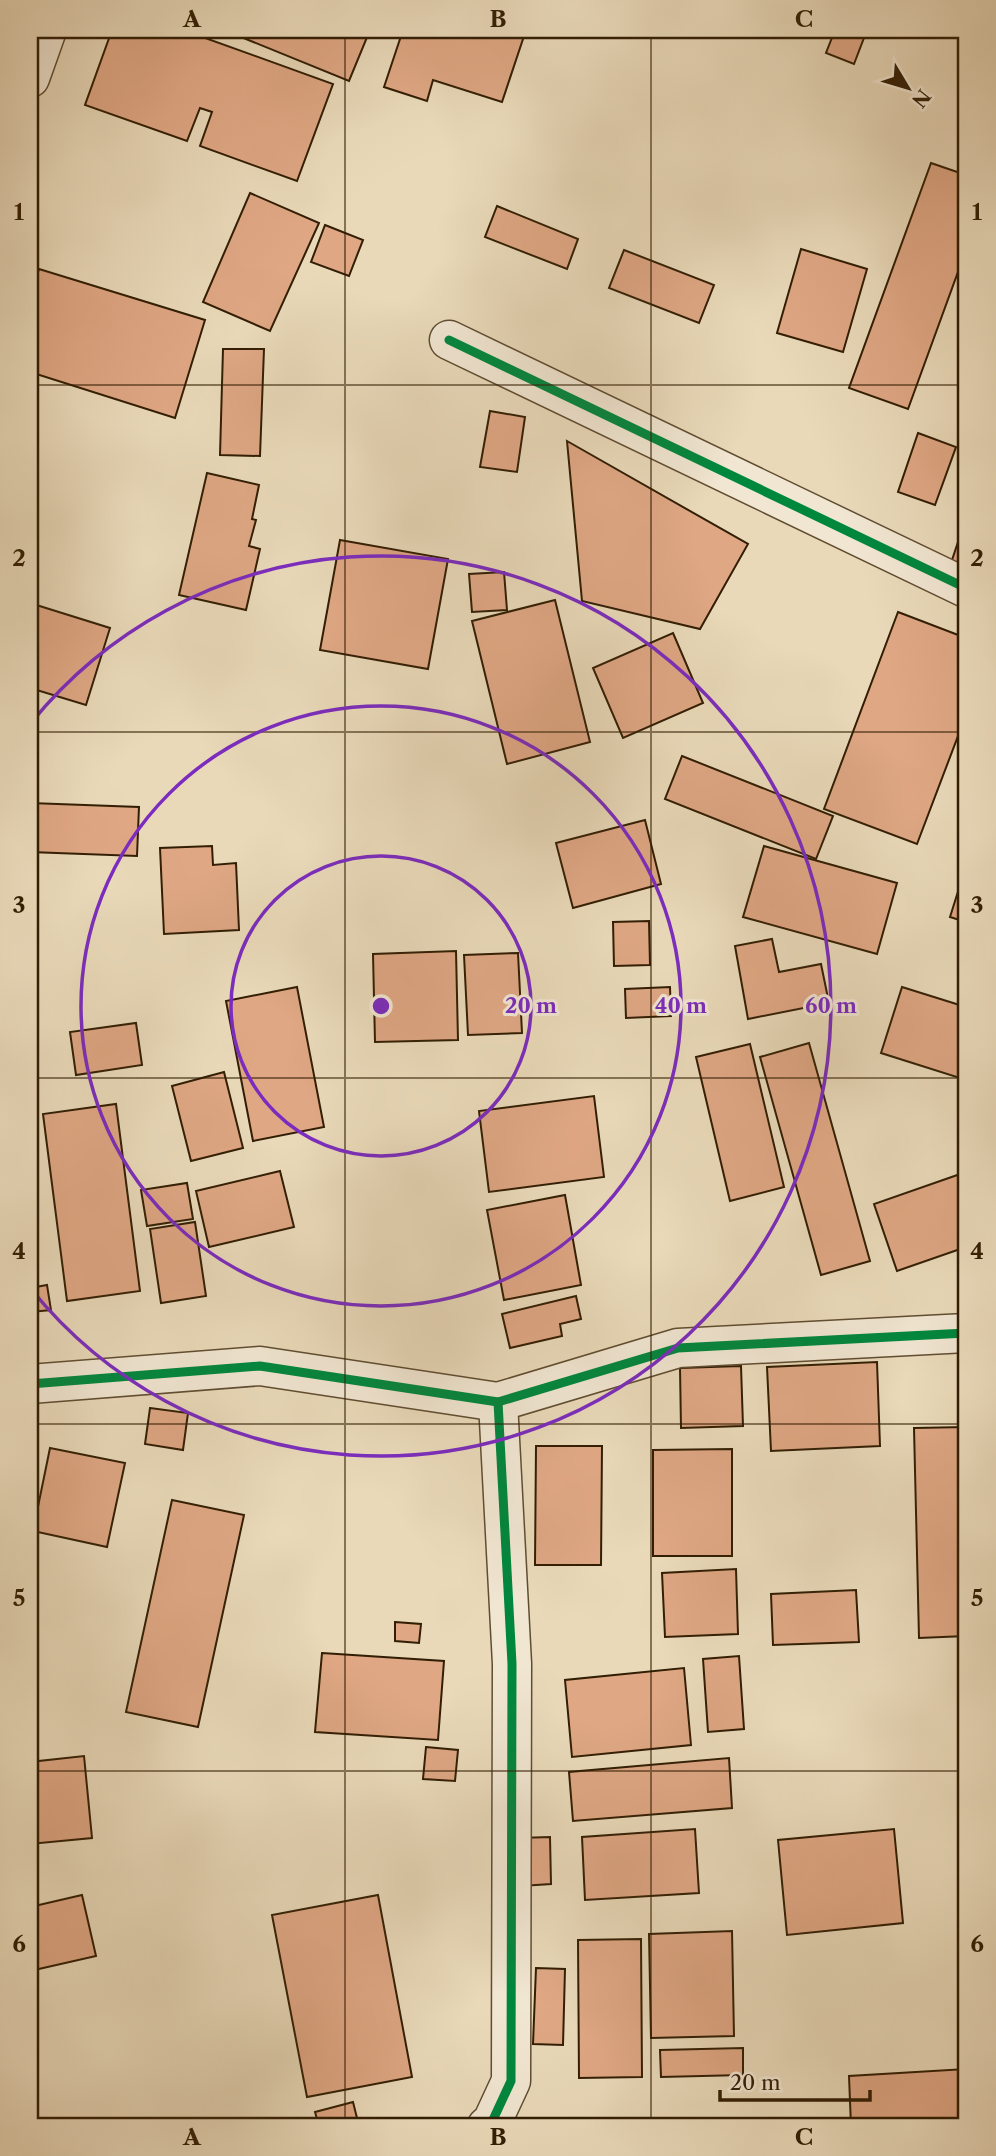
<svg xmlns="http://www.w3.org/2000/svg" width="996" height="2156" font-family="'Libre Caslon Text',serif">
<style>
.building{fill:#dfa784;stroke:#321e04;stroke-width:2}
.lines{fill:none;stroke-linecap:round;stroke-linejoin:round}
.minor-casing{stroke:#604d31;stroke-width:41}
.minor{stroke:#f1e6d2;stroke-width:38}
.cycleway-casing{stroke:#f1e6d2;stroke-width:13}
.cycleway{stroke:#00873e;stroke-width:9}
.grid{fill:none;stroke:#321e04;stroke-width:2;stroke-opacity:0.55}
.ring{fill:none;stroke:#7b2cbf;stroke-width:3.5}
.centre{fill:#7b2cbf;stroke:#f1e6d2;stroke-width:3.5}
.ring-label{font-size:21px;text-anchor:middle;font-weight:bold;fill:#7b2cbf;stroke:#f1e6d2;stroke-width:6;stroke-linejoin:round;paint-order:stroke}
.neatline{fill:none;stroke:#321e04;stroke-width:2.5}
.grid-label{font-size:23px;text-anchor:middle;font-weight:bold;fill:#321e04}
</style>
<rect width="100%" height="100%" fill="#e9d9b9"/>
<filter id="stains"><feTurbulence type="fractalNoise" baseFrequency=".00286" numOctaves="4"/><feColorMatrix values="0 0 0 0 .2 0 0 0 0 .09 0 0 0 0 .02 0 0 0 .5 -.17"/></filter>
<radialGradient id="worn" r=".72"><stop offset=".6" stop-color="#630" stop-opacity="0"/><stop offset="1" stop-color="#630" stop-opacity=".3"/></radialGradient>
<g class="building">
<path d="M 112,30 L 183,30 L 333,84 L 297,181 L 200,146 L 212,112 L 200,108 L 187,141 L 85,105 Z"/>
<path d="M 224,30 L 370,30 L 349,81 Z"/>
<path d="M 403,30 L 526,30 L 502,102 L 433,80 L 427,101 L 384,87 Z"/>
<path d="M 835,30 L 867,30 L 854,64 L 826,53 Z"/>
<path d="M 931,163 L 966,175 L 966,250 L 908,409 L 849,388 Z"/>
<path d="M 250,193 L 319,223 L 270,331 L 203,302 Z"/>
<path d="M 497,206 L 578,239 L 567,269 L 485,237 Z"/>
<path d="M 325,225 L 363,240 L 349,276 L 311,262 Z"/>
<path d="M 801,249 L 867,269 L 843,352 L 777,333 Z"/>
<path d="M 624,250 L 714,285 L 699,323 L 609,288 Z"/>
<path d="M 39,269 L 205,320 L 175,418 L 30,372 L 30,299 Z"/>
<path d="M 966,343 L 966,377 L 958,374 Z"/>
<path d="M 223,349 L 264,349 L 260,456 L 220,455 Z"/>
<path d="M 490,411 L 525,417 L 517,472 L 480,467 Z"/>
<path d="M 918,433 L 956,447 L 935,505 L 898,492 Z"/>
<path d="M 567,441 L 748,544 L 700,629 L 582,601 Z"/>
<path d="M 207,473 L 259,485 L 252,519 L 256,520 L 249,546 L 260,549 L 246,610 L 179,595 Z"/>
<path d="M 340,540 L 448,559 L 428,669 L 320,650 Z"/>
<path d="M 958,542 L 966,545 L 966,568 L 951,563 Z"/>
<path d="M 504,572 L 507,610 L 472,612 L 469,574 Z"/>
<path d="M 555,600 L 590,742 L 507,764 L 472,621 Z"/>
<path d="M 30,603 L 110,628 L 86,705 L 30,688 Z"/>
<path d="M 898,612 L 966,638 L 966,715 L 917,844 L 824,809 Z"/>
<path d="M 673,633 L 703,703 L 623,738 L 593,668 Z"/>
<path d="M 682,756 L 833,816 L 816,859 L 665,799 Z"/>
<path d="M 30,803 L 139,807 L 137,856 L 30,852 Z"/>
<path d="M 645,820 L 661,884 L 573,908 L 556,843 Z"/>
<path d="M 212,846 L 213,865 L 236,863 L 239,930 L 164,934 L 160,848 Z"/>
<path d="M 764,846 L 897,883 L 877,954 L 743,917 Z"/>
<path d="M 966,866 L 966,922 L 950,917 Z"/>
<path d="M 649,921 L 650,965 L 614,966 L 613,922 Z"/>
<path d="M 772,939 L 779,972 L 821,964 L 829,1003 L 748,1019 L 735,946 Z"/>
<path d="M 456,951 L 458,1040 L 375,1042 L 373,954 Z"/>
<path d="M 518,953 L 522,1033 L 468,1035 L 464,955 Z"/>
<path d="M 297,987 L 324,1127 L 253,1141 L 226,1001 Z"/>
<path d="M 670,987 L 671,1016 L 626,1018 L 625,989 Z"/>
<path d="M 902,987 L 966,1007 L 966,1080 L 881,1053 Z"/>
<path d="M 136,1023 L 142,1065 L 76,1075 L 70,1032 Z"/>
<path d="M 809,1043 L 870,1261 L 821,1275 L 760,1057 Z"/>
<path d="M 750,1044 L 784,1187 L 730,1201 L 696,1057 Z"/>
<path d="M 224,1072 L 243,1148 L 191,1161 L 172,1086 Z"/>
<path d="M 594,1096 L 604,1177 L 489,1192 L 479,1111 Z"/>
<path d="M 116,1104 L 140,1291 L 67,1301 L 43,1114 Z"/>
<path d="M 280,1171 L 294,1227 L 209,1247 L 196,1191 Z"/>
<path d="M 966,1172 L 966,1247 L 897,1271 L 874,1204 Z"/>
<path d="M 187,1183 L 193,1219 L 147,1226 L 141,1190 Z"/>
<path d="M 565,1195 L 581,1285 L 504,1300 L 487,1210 Z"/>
<path d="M 195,1222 L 206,1296 L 161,1303 L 150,1229 Z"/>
<path d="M 47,1285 L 51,1310 L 31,1312 L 30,1288 Z"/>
<path d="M 576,1296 L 581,1319 L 560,1324 L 562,1336 L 510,1348 L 502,1314 Z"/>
<path d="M 877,1362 L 880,1446 L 771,1451 L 767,1367 Z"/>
<path d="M 741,1366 L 743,1426 L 681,1428 L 680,1368 Z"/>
<path d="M 150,1408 L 188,1413 L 183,1450 L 145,1444 Z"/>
<path d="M 966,1427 L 966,1636 L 919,1638 L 914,1428 Z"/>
<path d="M 536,1446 L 602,1446 L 601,1565 L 535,1565 Z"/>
<path d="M 50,1448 L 125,1463 L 107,1547 L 33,1531 Z"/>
<path d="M 732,1449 L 732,1556 L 653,1556 L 653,1450 Z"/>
<path d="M 172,1500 L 244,1515 L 198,1727 L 126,1712 Z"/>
<path d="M 736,1569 L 738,1634 L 665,1637 L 662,1573 Z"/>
<path d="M 856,1590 L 859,1642 L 773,1645 L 771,1594 Z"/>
<path d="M 395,1622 L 421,1624 L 419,1643 L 395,1641 Z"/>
<path d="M 322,1653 L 444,1661 L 438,1740 L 315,1732 Z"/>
<path d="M 739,1656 L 744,1729 L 708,1732 L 703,1659 Z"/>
<path d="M 684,1668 L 691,1745 L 572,1757 L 565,1680 Z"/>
<path d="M 426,1747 L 458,1750 L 455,1781 L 423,1779 Z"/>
<path d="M 84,1756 L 92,1838 L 30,1844 L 30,1762 Z"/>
<path d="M 729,1758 L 732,1808 L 573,1821 L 569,1772 Z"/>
<path d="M 695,1829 L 699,1893 L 585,1900 L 582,1837 Z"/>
<path d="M 894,1829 L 903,1923 L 787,1935 L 778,1840 Z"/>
<path d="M 550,1837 L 551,1884 L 521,1886 L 518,1838 Z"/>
<path d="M 82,1895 L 96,1956 L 30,1971 L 30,1907 Z"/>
<path d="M 378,1895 L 412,2077 L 307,2097 L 272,1915 Z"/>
<path d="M 732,1931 L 734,2036 L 651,2038 L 649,1934 Z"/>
<path d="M 641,1939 L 642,2077 L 579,2078 L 578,1940 Z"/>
<path d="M 536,1968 L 565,1969 L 563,2045 L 533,2044 Z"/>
<path d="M 743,2048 L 743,2075 L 661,2077 L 660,2050 Z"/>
<path d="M 966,2069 L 966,2126 L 851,2126 L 849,2076 Z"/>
<path d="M 353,2102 L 359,2126 L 319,2126 L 315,2112 Z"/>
</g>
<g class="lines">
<defs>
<g id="minor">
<path d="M 30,78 L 47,30"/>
<path d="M 449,340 L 966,588"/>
<path d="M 30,1384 L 260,1366 L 498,1402 L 678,1348 L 966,1333"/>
<path d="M 487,2126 L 492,2122 L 511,2081 L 512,1664 L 498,1402"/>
</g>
</defs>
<use href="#minor" class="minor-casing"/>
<use href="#minor" class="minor"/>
<defs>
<g id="cycleway">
<path d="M 449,340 L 966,588"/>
<path d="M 30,1384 L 260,1366 L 498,1402 L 678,1348 L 966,1333"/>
<path d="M 487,2126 L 492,2122 L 511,2081 L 512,1664 L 498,1402"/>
</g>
</defs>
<use href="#cycleway" class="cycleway-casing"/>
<use href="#cycleway" class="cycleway"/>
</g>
<path class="grid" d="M 345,30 L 345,2126M 651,30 L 651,2126M 30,385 L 966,385M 30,732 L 966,732M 30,1078 L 966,1078M 30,1424 L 966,1424M 30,1771 L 966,1771"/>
<g class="ring">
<circle cx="381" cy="1006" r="150"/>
<circle cx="381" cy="1006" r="300"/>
<path d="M31 723A450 450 0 1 1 31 1289"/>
</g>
<circle cx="381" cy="1006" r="10" class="centre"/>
<g class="ring-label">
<text x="531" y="1013">20 m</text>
<text x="681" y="1013">40 m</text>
<text x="831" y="1013">60 m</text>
</g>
<rect width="996" height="2156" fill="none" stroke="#e9d9b9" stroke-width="77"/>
<g transform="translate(908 88) rotate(128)" stroke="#f1e6d2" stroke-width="5" paint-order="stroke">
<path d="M0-5L12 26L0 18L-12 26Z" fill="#321e04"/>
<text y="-10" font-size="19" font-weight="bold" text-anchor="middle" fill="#321e04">N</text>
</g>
<path d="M720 2090v10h150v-10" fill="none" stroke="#321e04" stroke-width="3.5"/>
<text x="730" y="2090" font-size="21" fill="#321e04" stroke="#f1e6d2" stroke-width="5" paint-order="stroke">20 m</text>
<rect x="38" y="38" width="920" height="2080" class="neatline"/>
<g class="grid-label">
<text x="192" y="27">A</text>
<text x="498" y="27">B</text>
<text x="804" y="27">C</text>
<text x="19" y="220">1</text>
<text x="977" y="220">1</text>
<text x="19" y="566">2</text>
<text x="977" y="566">2</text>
<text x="19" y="913">3</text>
<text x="977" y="913">3</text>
<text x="19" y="1259">4</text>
<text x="977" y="1259">4</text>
<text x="19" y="1606">5</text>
<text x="977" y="1606">5</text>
<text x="19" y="1952">6</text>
<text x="977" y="1952">6</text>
<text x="192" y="2145">A</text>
<text x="498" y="2145">B</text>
<text x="804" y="2145">C</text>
</g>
<rect width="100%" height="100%" filter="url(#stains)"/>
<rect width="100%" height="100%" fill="url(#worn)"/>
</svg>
